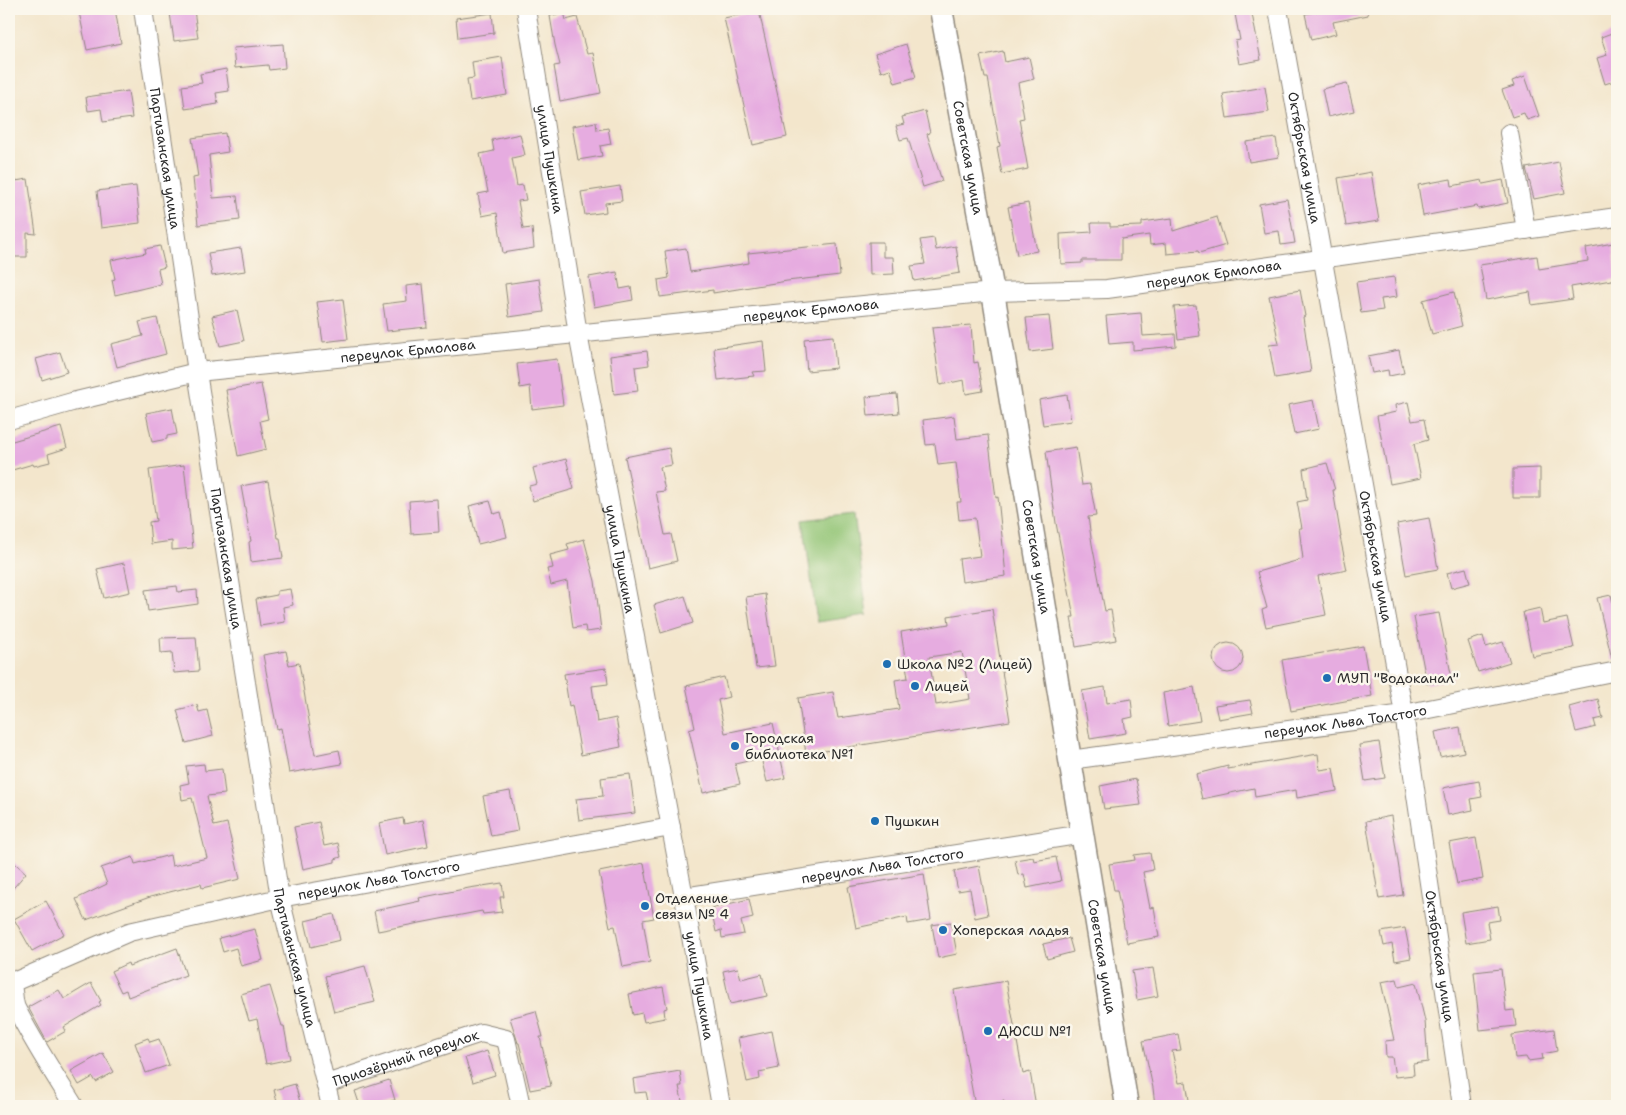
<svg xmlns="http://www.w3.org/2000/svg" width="1626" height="1115" font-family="'Shantell Sans',sans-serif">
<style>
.green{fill:#92c475;stroke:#5e7850}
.building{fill:#e6ace0;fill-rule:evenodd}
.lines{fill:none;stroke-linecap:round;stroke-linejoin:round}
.minor-casing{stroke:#8f887c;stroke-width:20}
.major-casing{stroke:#8f887c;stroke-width:25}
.minor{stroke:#fff;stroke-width:18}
.major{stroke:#fff;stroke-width:22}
.poi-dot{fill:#1f6fb2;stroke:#fbf7ec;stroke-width:2}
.labels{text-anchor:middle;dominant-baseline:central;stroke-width:5;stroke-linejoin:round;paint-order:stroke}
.street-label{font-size:14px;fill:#2b2b2b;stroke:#fbf7ec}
.poi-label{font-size:14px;fill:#2b2b2b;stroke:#fbf7ec;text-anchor:start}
</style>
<rect width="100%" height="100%" fill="#fbf7ec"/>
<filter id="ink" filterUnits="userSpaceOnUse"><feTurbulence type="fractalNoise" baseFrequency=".02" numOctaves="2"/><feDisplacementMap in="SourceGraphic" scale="10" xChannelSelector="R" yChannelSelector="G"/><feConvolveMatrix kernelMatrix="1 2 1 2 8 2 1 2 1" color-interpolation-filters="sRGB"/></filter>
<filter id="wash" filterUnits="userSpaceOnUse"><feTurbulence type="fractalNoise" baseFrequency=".0096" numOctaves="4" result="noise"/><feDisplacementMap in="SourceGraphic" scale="20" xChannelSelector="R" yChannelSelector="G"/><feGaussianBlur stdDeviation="1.12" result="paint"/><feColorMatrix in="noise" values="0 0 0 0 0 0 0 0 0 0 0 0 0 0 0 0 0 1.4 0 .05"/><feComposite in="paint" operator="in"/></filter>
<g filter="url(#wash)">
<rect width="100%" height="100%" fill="#f3e6cc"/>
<path class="green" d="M 854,514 L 867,615 L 817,622 L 803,520 Z"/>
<g id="blocks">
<g class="building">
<path d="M 95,9 L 115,9 L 121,43 L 87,50 L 79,12 Z"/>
<path d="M 1234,9 L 1251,9 L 1261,60 L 1239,64 L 1235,41 L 1240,40 Z"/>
<path d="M 1329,9 L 1367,9 L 1368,15 L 1333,22 L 1336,34 L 1311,40 L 1305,14 Z"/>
<path d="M 194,10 L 198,38 L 174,41 L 170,13 Z"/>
<path d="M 759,11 L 787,137 L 753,145 L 724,18 Z"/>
<path d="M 564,12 L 566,20 L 577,17 L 587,54 L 593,53 L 601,93 L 560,101 L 554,66 L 560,65 L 555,45 L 550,16 Z"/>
<path d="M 492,13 L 494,33 L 458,38 L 456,18 Z"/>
<path d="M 1617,31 L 1617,80 L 1605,84 L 1597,58 L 1607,55 L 1601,37 Z"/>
<path d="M 283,44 L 285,68 L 269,70 L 268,65 L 235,68 L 233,48 Z"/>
<path d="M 906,44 L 916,77 L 895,83 L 890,69 L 881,72 L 875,54 Z"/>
<path d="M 1003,51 L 1005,62 L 1029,57 L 1034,79 L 1018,83 L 1024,118 L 1019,119 L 1028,169 L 1002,174 L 997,147 L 1000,146 L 988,78 L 985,78 L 980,56 Z"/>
<path d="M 502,57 L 507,95 L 470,101 L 467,79 L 474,78 L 472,62 Z"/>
<path d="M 226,69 L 229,91 L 216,93 L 218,104 L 185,109 L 182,86 L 202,83 L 200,74 Z"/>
<path d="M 1525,76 L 1539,116 L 1527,120 L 1524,113 L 1512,117 L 1502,90 L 1514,86 L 1512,81 Z"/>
<path d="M 1347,83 L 1354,111 L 1328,117 L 1322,89 Z"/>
<path d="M 1265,87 L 1269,112 L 1227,118 L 1223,94 Z"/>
<path d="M 128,91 L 132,118 L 103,122 L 101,109 L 88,111 L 86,97 Z"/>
<path d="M 925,111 L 930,133 L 927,134 L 942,181 L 923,187 L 908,138 L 900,140 L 896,126 L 904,124 L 902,117 Z"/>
<path d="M 596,122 L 597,130 L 608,128 L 611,144 L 600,146 L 602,156 L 578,160 L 572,126 Z"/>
<path d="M 225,133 L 228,152 L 209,155 L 213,198 L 237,196 L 240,220 L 198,225 L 193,178 L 198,177 L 192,138 Z"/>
<path d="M 520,134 L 525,155 L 512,158 L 517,186 L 523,185 L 526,200 L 518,201 L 523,229 L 532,228 L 534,248 L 503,253 L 497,213 L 482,216 L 478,194 L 488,192 L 480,154 L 494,151 L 492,140 Z"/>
<path d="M 1276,138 L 1279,157 L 1249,162 L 1246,142 Z"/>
<path d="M 1559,162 L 1565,193 L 1534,199 L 1526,168 Z"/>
<path d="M 1371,172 L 1379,221 L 1346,226 L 1338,178 Z"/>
<path d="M 28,179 L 36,234 L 27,233 L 27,257 L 9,257 L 9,182 Z"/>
<path d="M 1451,179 L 1452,186 L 1482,180 L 1483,184 L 1503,180 L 1508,203 L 1478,209 L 1477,206 L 1423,216 L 1418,185 Z"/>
<path d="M 136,186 L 140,223 L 101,228 L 97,191 Z"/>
<path d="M 620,186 L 622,201 L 605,203 L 606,212 L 585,215 L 581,192 Z"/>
<path d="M 1287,199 L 1295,243 L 1281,245 L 1279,231 L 1264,233 L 1259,204 Z"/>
<path d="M 1028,203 L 1037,251 L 1017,255 L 1008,207 Z"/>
<path d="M 1217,217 L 1226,245 L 1199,253 L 1198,251 L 1167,254 L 1166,243 L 1150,245 L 1149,235 L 1121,239 L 1121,260 L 1082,260 L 1082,263 L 1061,264 L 1060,234 L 1092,232 L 1091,223 L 1110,223 L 1110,227 L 1142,226 L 1142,222 L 1172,218 L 1173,231 Z"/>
<path d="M 934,238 L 936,250 L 956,246 L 960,273 L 914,281 L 911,266 L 925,264 L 920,240 Z"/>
<path d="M 869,242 L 883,242 L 883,257 L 893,257 L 894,274 L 870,275 Z"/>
<path d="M 1613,243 L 1617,279 L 1571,287 L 1573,299 L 1532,305 L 1530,292 L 1486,300 L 1480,265 L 1537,256 L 1539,269 L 1588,261 L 1586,248 Z"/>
<path d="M 837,244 L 840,275 L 787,281 L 713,293 L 713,290 L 660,297 L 658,280 L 669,278 L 665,251 L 686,248 L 690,272 L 749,263 L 748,253 Z"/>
<path d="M 160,246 L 165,267 L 158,269 L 161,284 L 115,295 L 112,280 L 115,279 L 111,260 L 146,253 L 145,249 Z"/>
<path d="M 241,248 L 245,271 L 212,276 L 208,253 Z"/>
<path d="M 617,272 L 620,289 L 631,287 L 633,300 L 594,307 L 589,277 Z"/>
<path d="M 1394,277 L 1397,297 L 1381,299 L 1383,310 L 1361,313 L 1356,282 Z"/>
<path d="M 539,279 L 544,312 L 509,317 L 505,284 Z"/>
<path d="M 423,284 L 427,327 L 387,331 L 383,304 L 407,301 L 406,286 Z"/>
<path d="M 1300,290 L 1305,316 L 1303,317 L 1311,372 L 1275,378 L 1269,345 L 1279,344 L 1269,296 Z"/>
<path d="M 1454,292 L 1462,326 L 1432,334 L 1423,300 Z"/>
<path d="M 343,299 L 348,339 L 323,342 L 317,302 Z"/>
<path d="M 1196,305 L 1200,336 L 1178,339 L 1174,307 Z"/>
<path d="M 237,310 L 244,341 L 220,346 L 212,316 Z"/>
<path d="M 1141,313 L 1143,336 L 1175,334 L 1176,346 L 1133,350 L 1133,342 L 1109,344 L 1106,316 Z"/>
<path d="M 1049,316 L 1053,349 L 1030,352 L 1026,318 Z"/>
<path d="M 157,318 L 166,354 L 117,367 L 111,344 L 143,336 L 139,322 Z"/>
<path d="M 971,325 L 974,363 L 978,362 L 983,391 L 966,394 L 964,380 L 940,385 L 932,328 Z"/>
<path d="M 833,336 L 836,368 L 807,371 L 804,339 Z"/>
<path d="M 763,341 L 766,371 L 752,372 L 754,376 L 718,380 L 714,348 Z"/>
<path d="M 1399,350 L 1404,373 L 1389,376 L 1388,370 L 1372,373 L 1368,356 Z"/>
<path d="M 647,351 L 649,365 L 635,367 L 638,391 L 614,394 L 610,356 Z"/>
<path d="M 60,352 L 67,372 L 42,380 L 36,359 Z"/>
<path d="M 557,359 L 563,405 L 532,409 L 530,386 L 520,388 L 517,364 Z"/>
<path d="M 261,384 L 268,419 L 260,421 L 266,449 L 238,456 L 226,390 Z"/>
<path d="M 897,394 L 899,413 L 868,416 L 866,397 Z"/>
<path d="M 1067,395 L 1071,421 L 1043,425 L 1039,400 Z"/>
<path d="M 1313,400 L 1319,429 L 1294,434 L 1288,405 Z"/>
<path d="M 1408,402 L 1412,421 L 1424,419 L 1428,440 L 1414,444 L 1421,478 L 1390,484 L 1377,416 L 1396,412 L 1395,405 Z"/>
<path d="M 172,408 L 177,434 L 167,436 L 167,439 L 152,442 L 146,413 Z"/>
<path d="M 954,416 L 957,439 L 988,435 L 996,498 L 998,497 L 1006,576 L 962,582 L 959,559 L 980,556 L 975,518 L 959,520 L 957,502 L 961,502 L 956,463 L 938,465 L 935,444 L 926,445 L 923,420 Z"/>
<path d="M 61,427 L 67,448 L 48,454 L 50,462 L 34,466 L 33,464 L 9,471 L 9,442 Z"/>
<path d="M 1076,447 L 1082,485 L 1090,484 L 1096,516 L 1088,517 L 1092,544 L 1105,611 L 1111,610 L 1116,640 L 1076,647 L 1071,617 L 1074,617 L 1056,523 L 1046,452 Z"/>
<path d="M 669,448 L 672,465 L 660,467 L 665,491 L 656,492 L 665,535 L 671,534 L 677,561 L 648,568 L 625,457 Z"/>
<path d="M 566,459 L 574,489 L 533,501 L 529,486 L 537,484 L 533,468 Z"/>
<path d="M 1327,463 L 1335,490 L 1333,490 L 1341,537 L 1340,537 L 1347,570 L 1318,576 L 1326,615 L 1266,627 L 1262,610 L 1267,608 L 1257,572 L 1303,559 L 1299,528 L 1302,528 L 1297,502 L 1307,500 L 1303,469 Z"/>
<path d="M 184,465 L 193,548 L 172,550 L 172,541 L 151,544 L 149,522 L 156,521 L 149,470 Z"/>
<path d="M 1540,468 L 1540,498 L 1513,498 L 1513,469 Z"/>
<path d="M 268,481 L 278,538 L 280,538 L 283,558 L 251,562 L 249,542 L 251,541 L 241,486 Z"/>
<path d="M 437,499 L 439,532 L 411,534 L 409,501 Z"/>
<path d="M 490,501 L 494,514 L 501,512 L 507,537 L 478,544 L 469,506 Z"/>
<path d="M 1429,518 L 1438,569 L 1406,575 L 1397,524 Z"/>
<path d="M 584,539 L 595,581 L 601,630 L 586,632 L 585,626 L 573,628 L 567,581 L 551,585 L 547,569 L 553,568 L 550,555 L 569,550 L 567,544 Z"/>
<path d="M 124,563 L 130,592 L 104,598 L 97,569 Z"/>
<path d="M 1466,568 L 1470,583 L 1451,588 L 1447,573 Z"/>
<path d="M 177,586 L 178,592 L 197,590 L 198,604 L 148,611 L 145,590 Z"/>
<path d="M 290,589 L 293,605 L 283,607 L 285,622 L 260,626 L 256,599 L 277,595 L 277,591 Z"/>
<path d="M 765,594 L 775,666 L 756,668 L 746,597 Z"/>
<path d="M 1611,595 L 1613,603 L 1617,602 L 1617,659 L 1612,659 L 1597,598 Z"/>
<path d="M 685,596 L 693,623 L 661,633 L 654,605 Z"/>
<path d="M 1540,608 L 1543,623 L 1567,618 L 1574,648 L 1532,656 L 1523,612 Z"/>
<path d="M 992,609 L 1010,721 L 806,754 L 798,698 L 833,692 L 838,718 L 899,709 L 895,680 L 908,678 L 901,632 L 949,624 L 948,616 ZM 962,652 L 970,699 L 936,705 L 929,657 Z"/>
<path d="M 1439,613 L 1452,679 L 1427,684 L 1414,617 Z"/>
<path d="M 1483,636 L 1486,647 L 1503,642 L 1510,662 L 1478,672 L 1468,641 Z"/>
<path d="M 196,637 L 199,671 L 174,673 L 172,652 L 161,653 L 160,638 Z"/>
<circle cx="1228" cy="658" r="15"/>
<path d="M 1363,646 L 1372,696 L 1291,711 L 1282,660 Z"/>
<path d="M 286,651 L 289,665 L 299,663 L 315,755 L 339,750 L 342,764 L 289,773 L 281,728 L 277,729 L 263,655 Z"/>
<path d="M 606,668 L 608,684 L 592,686 L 597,722 L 616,718 L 621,747 L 581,755 L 572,705 L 569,706 L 564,674 Z"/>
<path d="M 724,677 L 729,697 L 718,700 L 725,733 L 773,723 L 785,778 L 767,782 L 761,758 L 735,764 L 740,784 L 703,793 L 689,730 L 695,728 L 686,686 Z"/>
<path d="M 1105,687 L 1107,703 L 1131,699 L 1133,717 L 1124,719 L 1126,733 L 1090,739 L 1082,691 Z"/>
<path d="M 1194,687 L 1200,721 L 1168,726 L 1163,693 Z"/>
<path d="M 1598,699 L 1603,718 L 1594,720 L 1596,727 L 1576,732 L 1569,707 Z"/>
<path d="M 1250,700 L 1253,713 L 1218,719 L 1215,705 Z"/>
<path d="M 197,705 L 199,712 L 207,710 L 213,736 L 186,743 L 177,710 Z"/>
<path d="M 1460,727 L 1464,752 L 1440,757 L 1435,732 Z"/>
<path d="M 1379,742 L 1385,778 L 1365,781 L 1359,745 Z"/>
<path d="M 1318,754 L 1320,770 L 1333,768 L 1337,791 L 1297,798 L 1296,790 L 1255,797 L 1254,788 L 1202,799 L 1196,774 L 1228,766 L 1228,769 Z"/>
<path d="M 204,764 L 205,771 L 222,769 L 225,794 L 207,796 L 214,826 L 227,823 L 240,879 L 202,888 L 201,884 L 150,897 L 86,920 L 76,899 L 107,884 L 101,868 L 133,857 L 135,864 L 170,855 L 172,866 L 207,858 L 192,798 L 182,800 L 180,785 L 189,783 L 186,766 Z"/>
<path d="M 630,774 L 635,813 L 579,820 L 576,799 L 603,796 L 601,778 Z"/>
<path d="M 1136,779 L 1141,805 L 1104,809 L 1100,786 Z"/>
<path d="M 1479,781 L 1482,797 L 1471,799 L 1473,810 L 1448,815 L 1443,788 Z"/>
<path d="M 510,791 L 518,831 L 491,836 L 483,796 Z"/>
<path d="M 1391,816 L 1403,895 L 1379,899 L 1366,821 Z"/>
<path d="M 403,818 L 404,824 L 423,820 L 428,846 L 385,855 L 379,823 Z"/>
<path d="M 319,822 L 324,846 L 338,843 L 341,857 L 335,859 L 335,862 L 303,869 L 294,827 Z"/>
<path d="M 1476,838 L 1483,879 L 1457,884 L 1449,843 Z"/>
<path d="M 1150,853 L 1153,870 L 1143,872 L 1150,908 L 1154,907 L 1159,937 L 1127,943 L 1117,890 L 1114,890 L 1109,864 L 1135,860 L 1134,855 Z"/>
<path d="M 1033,857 L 1034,861 L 1056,857 L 1061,881 L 1027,888 L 1024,874 L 1018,875 L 1015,860 Z"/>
<path d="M 9,858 L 26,873 L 9,893 Z"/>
<path d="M 644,863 L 654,918 L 643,920 L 650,962 L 623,967 L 615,926 L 610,927 L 599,872 Z"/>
<path d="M 979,866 L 988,915 L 975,918 L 970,889 L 958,891 L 954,871 Z"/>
<path d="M 924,874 L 931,920 L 908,924 L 907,917 L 856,928 L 848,887 Z"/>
<path d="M 502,883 L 504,897 L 500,897 L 502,912 L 483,914 L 482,911 L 378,931 L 374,911 L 420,901 L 419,898 L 469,888 Z"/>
<path d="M 749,899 L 753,918 L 741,921 L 744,934 L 722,938 L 721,930 L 716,932 L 711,908 Z"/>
<path d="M 46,901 L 64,934 L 32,951 L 14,919 Z"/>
<path d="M 1498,906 L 1500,920 L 1487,922 L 1490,939 L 1466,943 L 1461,912 Z"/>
<path d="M 334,914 L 340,940 L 311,947 L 305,921 Z"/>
<path d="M 951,922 L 957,954 L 938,958 L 932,925 Z"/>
<path d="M 1405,928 L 1411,958 L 1395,961 L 1392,944 L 1384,946 L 1381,932 Z"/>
<path d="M 255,929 L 263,960 L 241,966 L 236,948 L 223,952 L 219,938 Z"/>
<path d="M 1069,938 L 1073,952 L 1047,959 L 1043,944 Z"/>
<path d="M 177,948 L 186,975 L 128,997 L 126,990 L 121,992 L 111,971 L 128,963 L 129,966 Z"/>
<path d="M 365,966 L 375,1002 L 334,1012 L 325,976 Z"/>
<path d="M 738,968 L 741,979 L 762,974 L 767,996 L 730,1004 L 723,971 Z"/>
<path d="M 1153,968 L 1158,996 L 1137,1000 L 1132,971 Z"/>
<path d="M 1501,969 L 1506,1011 L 1514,1010 L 1516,1026 L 1480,1030 L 1474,972 Z"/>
<path d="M 1397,979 L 1399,987 L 1416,983 L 1425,1021 L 1428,1062 L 1413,1064 L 1414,1075 L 1395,1077 L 1392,1057 L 1386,1057 L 1385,1041 L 1394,1040 L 1381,982 Z"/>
<path d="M 1006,981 L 1023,1074 L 1030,1072 L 1036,1106 L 1004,1106 L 1004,1101 L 975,1106 L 954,990 Z"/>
<path d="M 91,983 L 101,1001 L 99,1002 L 101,1005 L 64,1027 L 66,1031 L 47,1042 L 28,1007 L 59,990 L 64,999 Z"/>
<path d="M 270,986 L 282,1026 L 284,1026 L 290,1059 L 266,1064 L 257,1019 L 249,1021 L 241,994 Z"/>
<path d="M 663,987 L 667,1008 L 664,1009 L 665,1018 L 644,1022 L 642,1013 L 633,1015 L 629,994 Z"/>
<path d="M 536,1011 L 543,1037 L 540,1037 L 551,1086 L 530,1090 L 519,1043 L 518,1043 L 510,1018 Z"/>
<path d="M 1554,1029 L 1557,1051 L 1542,1054 L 1543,1059 L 1528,1061 L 1526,1057 L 1515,1058 L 1512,1035 Z"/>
<path d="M 772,1031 L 779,1068 L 759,1072 L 760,1079 L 747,1082 L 738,1038 Z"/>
<path d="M 1178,1034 L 1181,1050 L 1172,1051 L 1179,1083 L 1186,1082 L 1190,1106 L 1155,1106 L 1153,1088 L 1143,1041 Z"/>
<path d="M 148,1038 L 150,1042 L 159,1039 L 169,1065 L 146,1073 L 135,1043 Z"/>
<path d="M 487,1051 L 495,1075 L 473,1082 L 465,1058 Z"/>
<path d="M 103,1053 L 114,1072 L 96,1082 L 93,1077 L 79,1085 L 71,1071 Z"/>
<path d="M 680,1071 L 682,1086 L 679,1086 L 683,1106 L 649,1106 L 646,1092 L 635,1093 L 633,1079 Z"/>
<path d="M 389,1080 L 395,1100 L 375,1106 L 360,1106 L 355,1091 Z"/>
<path d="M 295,1084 L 301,1106 L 278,1106 L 274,1090 Z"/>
</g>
</g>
</g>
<g filter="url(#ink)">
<use href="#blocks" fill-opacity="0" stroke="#8f887c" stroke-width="1"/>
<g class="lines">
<defs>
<g id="minor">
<path id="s1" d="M 143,9 L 197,372 L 280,898 L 331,1106"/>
<path id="s2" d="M 526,9 L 578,334 L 684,897 L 721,1106"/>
<path id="s3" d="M 1278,9 L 1404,714 L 1462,1106"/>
<path d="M 1509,133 L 1526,230"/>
<path id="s4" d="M 9,420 L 72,402 L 197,372 L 993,292 L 1107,289 L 1617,217"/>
<path id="s5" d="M 1070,760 L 1404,714 L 1617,671"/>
<path id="s6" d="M 684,897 L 1083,834"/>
<path d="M 9,978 C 15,987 12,998 16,1008 C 33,1042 54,1074 74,1106"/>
<path id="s7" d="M 9,984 L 129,932 L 280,898 L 671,827"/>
<path id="s8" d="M 326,1084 L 481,1033 L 506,1039 L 521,1106"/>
</g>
<g id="major">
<path id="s9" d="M 941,9 L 993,292 L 1127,1106"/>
</g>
</defs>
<use href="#minor" class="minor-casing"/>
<use href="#major" class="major-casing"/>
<use href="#minor" class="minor"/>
<use href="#major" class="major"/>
</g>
</g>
<g class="poi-dot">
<circle cx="887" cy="664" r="5"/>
<circle cx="1327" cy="678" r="5"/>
<circle cx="915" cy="686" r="5"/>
<circle cx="735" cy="746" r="5"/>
<circle cx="875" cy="821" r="5"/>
<circle cx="645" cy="906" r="5"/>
<circle cx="943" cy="930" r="5"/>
<circle cx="988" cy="1031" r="5"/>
</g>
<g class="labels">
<g class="street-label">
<text stroke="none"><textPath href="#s9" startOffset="151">Советская улица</textPath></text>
<text stroke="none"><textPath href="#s3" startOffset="151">Октябрьская улица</textPath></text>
<text stroke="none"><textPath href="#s1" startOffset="151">Партизанская улица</textPath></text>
<text stroke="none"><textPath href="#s2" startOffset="152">улица Пушкина</textPath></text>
<text stroke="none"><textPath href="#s4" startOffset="1216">переулок Ермолова</textPath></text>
<text stroke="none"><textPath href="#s4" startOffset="811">переулок Ермолова</textPath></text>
<text stroke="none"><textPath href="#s4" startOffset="406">переулок Ермолова</textPath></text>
<text stroke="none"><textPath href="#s9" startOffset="556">Советская улица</textPath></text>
<text stroke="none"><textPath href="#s3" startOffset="556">Октябрьская улица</textPath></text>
<text stroke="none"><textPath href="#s2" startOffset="558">улица Пушкина</textPath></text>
<text stroke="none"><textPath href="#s1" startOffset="556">Партизанская улица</textPath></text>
<text stroke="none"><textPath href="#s5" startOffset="278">переулок Льва Толстого</textPath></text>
<text stroke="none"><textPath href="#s6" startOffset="201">переулок Льва Толстого</textPath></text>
<text stroke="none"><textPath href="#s7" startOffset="386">переулок Льва Толстого</textPath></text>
<text stroke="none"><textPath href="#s3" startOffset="961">Октябрьская улица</textPath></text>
<text stroke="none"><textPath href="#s9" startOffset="961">Советская улица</textPath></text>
<text stroke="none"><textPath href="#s1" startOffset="961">Партизанская улица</textPath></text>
<text stroke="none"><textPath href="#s2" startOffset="992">улица Пушкина</textPath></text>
<text stroke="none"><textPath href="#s8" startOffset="84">Приозёрный переулок</textPath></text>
</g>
<g class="poi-label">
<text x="897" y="664">Школа №2 (Лицей)</text>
<text x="1337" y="678">МУП "Водоканал"</text>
<text x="925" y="686">Лицей</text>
<text x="745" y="738">Городская<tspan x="745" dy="16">библиотека №1</tspan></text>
<text x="885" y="821">Пушкин</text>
<text x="655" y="898">Отделение<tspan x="655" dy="16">связи № 4</tspan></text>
<text x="953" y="930">Хоперская ладья</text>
<text x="998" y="1031">ДЮСШ №1</text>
</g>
</g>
<rect width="1626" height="1115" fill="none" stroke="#fbf7ec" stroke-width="30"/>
</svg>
